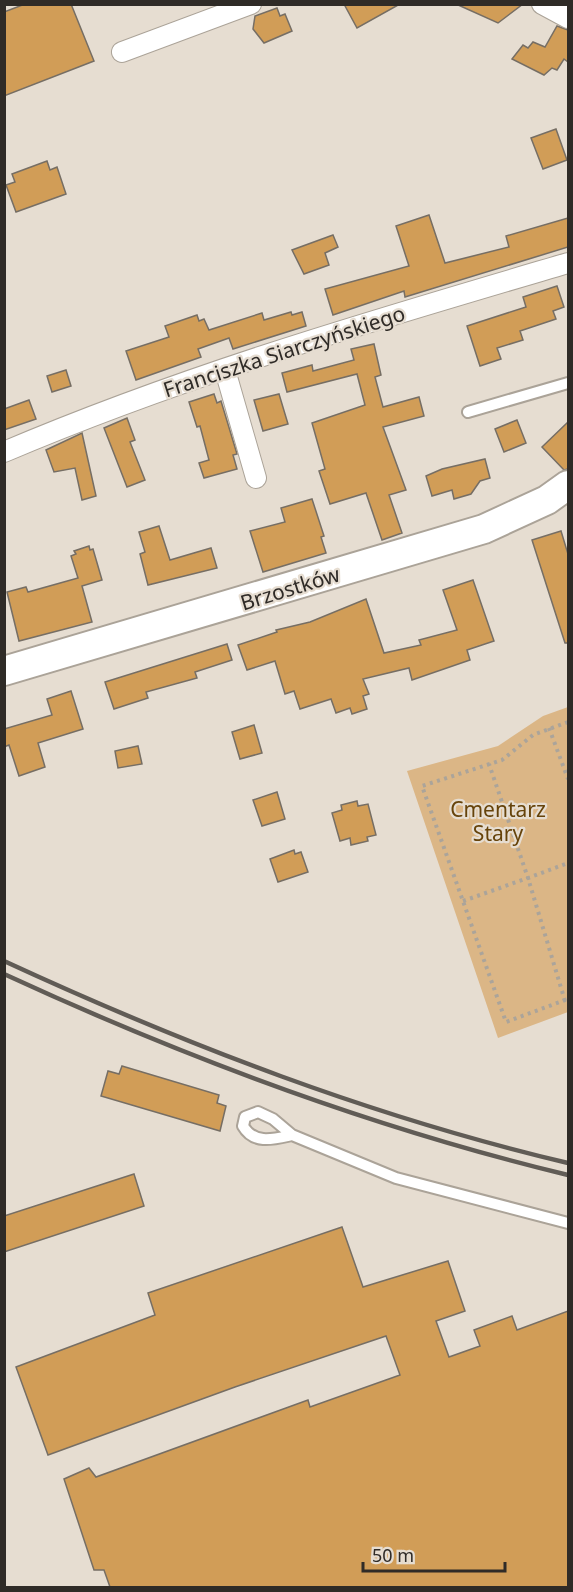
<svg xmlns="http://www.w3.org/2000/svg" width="573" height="1592" font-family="'Noto Sans',sans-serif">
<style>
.green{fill:#dbb686}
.building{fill:#d19d57;stroke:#766e64;stroke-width:1.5}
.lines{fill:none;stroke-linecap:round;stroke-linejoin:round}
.lane-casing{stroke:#aba398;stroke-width:14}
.street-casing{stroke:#aba398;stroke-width:22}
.secondary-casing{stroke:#aba398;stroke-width:32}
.path{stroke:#aba49a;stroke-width:4;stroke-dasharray:3 4.5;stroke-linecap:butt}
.lane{stroke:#fff;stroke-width:10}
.street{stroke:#fff;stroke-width:20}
.secondary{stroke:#fff;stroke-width:28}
.rail{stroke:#615c56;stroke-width:4.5}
.labels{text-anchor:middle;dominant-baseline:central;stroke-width:4.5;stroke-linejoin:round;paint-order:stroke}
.street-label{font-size:21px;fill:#2f2b27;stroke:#e6ddd1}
.park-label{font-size:21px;fill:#66430a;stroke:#e6ddd1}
</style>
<rect width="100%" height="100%" fill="#e6ddd1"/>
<path class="green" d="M 568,707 L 568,1012 L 498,1038 L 407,771 L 498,746 L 543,716 Z"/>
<g class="building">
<path d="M 25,4 L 71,4 L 94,61 L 4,96 L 4,12 Z"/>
<path d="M 344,4 L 400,4 L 357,28 Z"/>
<path d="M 456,4 L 523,4 L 498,23 Z"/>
<path d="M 277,8 L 280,16 L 285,14 L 292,31 L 264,43 L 253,29 L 255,16 Z"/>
<path d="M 557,26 L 568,30 L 568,62 L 564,59 L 557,70 L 552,68 L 544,75 L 512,59 L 523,45 L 528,48 L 533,42 L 545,47 Z"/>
<path d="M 556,129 L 567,160 L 543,169 L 531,138 Z"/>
<path d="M 47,161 L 50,170 L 57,167 L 66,194 L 16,212 L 6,185 L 15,182 L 12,174 Z"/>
<path d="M 429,215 L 445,263 L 509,247 L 506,236 L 568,218 L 568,247 L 405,297 L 404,291 L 333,315 L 325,289 L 409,266 L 396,226 Z"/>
<path d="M 333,235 L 338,247 L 325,253 L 329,265 L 304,274 L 292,250 Z"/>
<path d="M 557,286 L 564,307 L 553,311 L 556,319 L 520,331 L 523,340 L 497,348 L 501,359 L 480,366 L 467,326 L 526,307 L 523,297 Z"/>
<path d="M 291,312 L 292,315 L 302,312 L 306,326 L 233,349 L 229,338 L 198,349 L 201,357 L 136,380 L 126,351 L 169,337 L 165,326 L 197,315 L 199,321 L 204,319 L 209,330 L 262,313 L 264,320 Z"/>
<path d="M 374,344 L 381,375 L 375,377 L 383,407 L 419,397 L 424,416 L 383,427 L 406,490 L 389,495 L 402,533 L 382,540 L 366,493 L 330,504 L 319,471 L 325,469 L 312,423 L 365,405 L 357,374 L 287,392 L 282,373 L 312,365 L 313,371 L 354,360 L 351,349 Z"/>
<path d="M 66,370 L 71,386 L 52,392 L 47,376 Z"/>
<path d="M 214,394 L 217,403 L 221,401 L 237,454 L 233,455 L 237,469 L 204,478 L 199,463 L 209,460 L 200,426 L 197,427 L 189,402 Z"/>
<path d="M 279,394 L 288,424 L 263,431 L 254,400 Z"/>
<path d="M 29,400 L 36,419 L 4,430 L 4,409 Z"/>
<path d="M 127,418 L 135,440 L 130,442 L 145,480 L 127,487 L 104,428 Z"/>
<path d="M 517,420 L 526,443 L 504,452 L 495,429 Z"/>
<path d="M 568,422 L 568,469 L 564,470 L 542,447 Z"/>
<path d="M 82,433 L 96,496 L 82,500 L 75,468 L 54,472 L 46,450 Z"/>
<path d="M 485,459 L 490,478 L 480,481 L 471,494 L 454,499 L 452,490 L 432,496 L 426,476 L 442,469 Z"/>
<path d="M 312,499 L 324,536 L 321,537 L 326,553 L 263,572 L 250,531 L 285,522 L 281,508 Z"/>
<path d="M 159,526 L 170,560 L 211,548 L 217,568 L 148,585 L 140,554 L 145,552 L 139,532 Z"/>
<path d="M 561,531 L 568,554 L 568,643 L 565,643 L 532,540 Z"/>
<path d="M 89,546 L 90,550 L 93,549 L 102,580 L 82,586 L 92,622 L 19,641 L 7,592 L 26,587 L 28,592 L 78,578 L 71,556 L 76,554 L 74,551 Z"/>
<path d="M 473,580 L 494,641 L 467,650 L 470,660 L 412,680 L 409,668 L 363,679 L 369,694 L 363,696 L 367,709 L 352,714 L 350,708 L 336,713 L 331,699 L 300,709 L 294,691 L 285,694 L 275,661 L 247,670 L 238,645 L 277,632 L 276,630 L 310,622 L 366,599 L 384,653 L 421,645 L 419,640 L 457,630 L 443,590 Z"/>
<path d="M 227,644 L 232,660 L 195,672 L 197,678 L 146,692 L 148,698 L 114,709 L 105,682 Z"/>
<path d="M 71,691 L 83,729 L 38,743 L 45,767 L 19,776 L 9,745 L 4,747 L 4,729 L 52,715 L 47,699 Z"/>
<path d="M 254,725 L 262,753 L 240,759 L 232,732 Z"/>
<path d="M 138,746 L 142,764 L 118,768 L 115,751 Z"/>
<path d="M 277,792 L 285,819 L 262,826 L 253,800 Z"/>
<path d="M 357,801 L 358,806 L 368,804 L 376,835 L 367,837 L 368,841 L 351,845 L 350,838 L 340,841 L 332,813 L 342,810 L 341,805 Z"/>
<path d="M 294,850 L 295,854 L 301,852 L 308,872 L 278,882 L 270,859 Z"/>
<path d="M 122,1066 L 219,1095 L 217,1103 L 226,1106 L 220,1131 L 101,1096 L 108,1071 L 119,1074 Z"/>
<path d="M 134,1174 L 144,1206 L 4,1252 L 4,1216 Z"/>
<path d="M 342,1227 L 363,1287 L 448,1261 L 465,1311 L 436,1321 L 449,1357 L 480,1346 L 474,1330 L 512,1316 L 517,1330 L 568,1311 L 568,1587 L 110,1587 L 104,1570 L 94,1570 L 64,1479 L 89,1468 L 96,1477 L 308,1400 L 310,1407 L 400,1375 L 386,1336 L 235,1387 L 48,1455 L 16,1367 L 155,1315 L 148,1293 Z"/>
</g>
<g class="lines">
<defs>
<g id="lane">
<path d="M 468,412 L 568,383"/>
<path d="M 292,1135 C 274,1139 254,1145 243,1126 L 245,1117 L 258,1112 L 273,1119 L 292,1135 L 396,1178 L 568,1223"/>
</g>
<g id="street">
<path d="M 542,4 L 568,18"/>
<path d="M 122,52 L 251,4"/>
<path d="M 225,370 L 256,478"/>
<path d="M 4,452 C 187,374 378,319 568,263"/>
</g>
<path id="secondary" d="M 4,671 L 484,529 L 547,500 L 568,485"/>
</defs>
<use href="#lane" class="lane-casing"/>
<use href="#street" class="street-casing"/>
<use href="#secondary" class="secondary-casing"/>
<g class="path">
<path d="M 568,722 L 533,735 L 502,760 L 422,786 L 506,1022 L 568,999"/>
<path d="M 549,728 L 568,779"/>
<path d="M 463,901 L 528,878 L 489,764"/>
<path d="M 565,1001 L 528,878 L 568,863"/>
</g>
<use href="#lane" class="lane"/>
<use href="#street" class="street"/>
<use href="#secondary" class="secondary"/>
<g class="rail">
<path d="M 4,961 C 186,1045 373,1117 568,1163"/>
<path d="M 4,974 C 186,1058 373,1128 568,1175"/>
</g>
</g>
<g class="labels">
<g class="street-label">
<text transform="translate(284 351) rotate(-18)">Franciszka Siarczyńskiego</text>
<text transform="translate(290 588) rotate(-17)">Brzostków</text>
</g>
<g class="park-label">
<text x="498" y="809">Cmentarz<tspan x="498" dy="24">Stary</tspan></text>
</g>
</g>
<rect width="573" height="1592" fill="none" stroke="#2f2b27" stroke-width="12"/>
<path d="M363 1562v9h142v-9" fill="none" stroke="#2f2b27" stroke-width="3"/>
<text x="372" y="1562" font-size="18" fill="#2f2b27" stroke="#e6ddd1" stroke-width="4.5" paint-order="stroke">50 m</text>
</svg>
